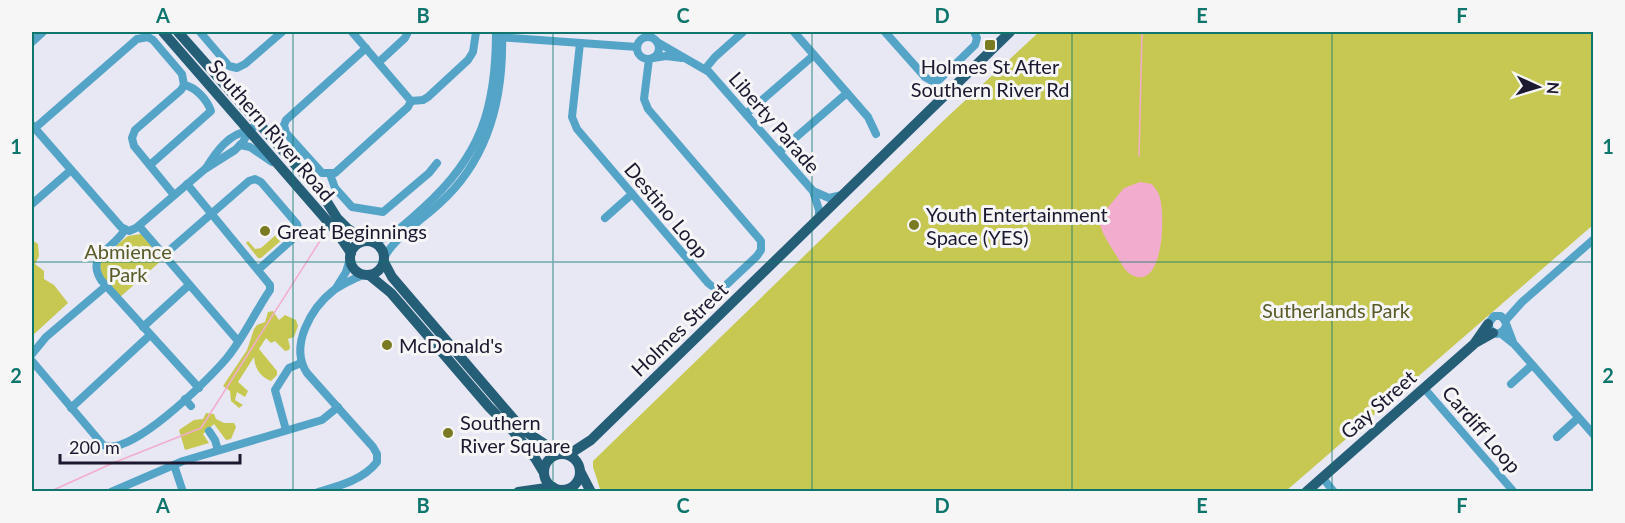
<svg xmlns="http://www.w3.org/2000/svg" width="1625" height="523" font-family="Lato,sans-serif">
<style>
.green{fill:#c7c852}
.water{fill:#f2adce}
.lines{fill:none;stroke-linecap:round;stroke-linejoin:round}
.stream{stroke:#f2adce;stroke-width:1.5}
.minor{stroke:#54a4c8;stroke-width:8}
.major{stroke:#255e77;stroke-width:10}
.grid{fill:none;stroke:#0f766e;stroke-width:1.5;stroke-opacity:0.55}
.poi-dot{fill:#797a21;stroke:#f6f6f6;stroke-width:2}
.labels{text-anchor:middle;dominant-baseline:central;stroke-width:6;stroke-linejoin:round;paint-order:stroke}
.poi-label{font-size:20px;fill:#1c182f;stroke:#f6f6f6;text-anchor:start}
.street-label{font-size:20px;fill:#1c182f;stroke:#f6f6f6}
.park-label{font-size:20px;fill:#595a27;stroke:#f6f6f6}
.neatline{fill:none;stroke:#0f766e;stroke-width:2}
.grid-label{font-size:20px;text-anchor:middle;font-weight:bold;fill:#0f766e}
</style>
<rect width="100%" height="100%" fill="#e8e7f4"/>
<g class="green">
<path d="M 1039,32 L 1593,32 L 1593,225 L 1286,491 L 601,492 L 593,467 L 593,461 L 943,121 Z"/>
<path d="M 286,222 L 292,228 L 291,232 L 261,258 L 258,258 L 246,243 L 248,241 L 255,249 L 261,248 L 287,225 Z"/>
<path d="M 141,234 L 162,258 L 162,260 L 119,298 L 102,278 L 100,264 L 102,257 L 128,236 Z"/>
<path d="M 32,240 L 38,244 L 39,256 L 35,264 L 44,271 L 44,279 L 54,285 L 68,303 L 32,336 Z"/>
<path d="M 273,311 L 279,320 L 285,315 L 296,320 L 298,326 L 294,337 L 288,339 L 290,347 L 289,350 L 285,351 L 275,341 L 271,343 L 266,338 L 259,349 L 277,371 L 277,375 L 271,381 C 259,376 255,368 254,357 L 238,382 L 248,391 L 245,397 L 237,392 L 235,400 L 243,405 L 239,408 L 231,401 L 230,391 L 223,386 L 247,350 L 254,329 L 257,325 L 265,322 L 268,312 Z"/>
<path d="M 206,413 L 214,414 L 216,419 L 224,423 L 234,423 L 236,427 L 231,439 L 226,440 L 214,424 L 203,434 L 209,443 L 185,450 L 179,430 L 194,420 L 203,419 Z"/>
</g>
<path class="water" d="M 1140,182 L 1152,184 C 1154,187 1158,191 1159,195 C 1166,212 1164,295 1130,274 C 1124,270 1120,261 1116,255 C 1109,243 1100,232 1099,218 L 1124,188 Z"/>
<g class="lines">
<g class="stream">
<path d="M 1139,156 L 1142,32"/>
<path d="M 49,492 L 113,463 L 201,428 L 325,233"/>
</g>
<g class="minor">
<path d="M 200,32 L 229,66 L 237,68 L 245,64 L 282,32"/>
<path d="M 352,32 L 411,101 L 408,107 L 335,173 L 322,173 L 286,133 L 284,125 L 286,120 L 366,48"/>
<path d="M 794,32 L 868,117 L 876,134"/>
<path d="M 885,32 L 925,77 L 932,81 L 939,80 L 975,45 L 977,38 L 974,32"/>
<path d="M 497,37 L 637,47"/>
<circle cx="648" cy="48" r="11"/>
<path d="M 32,42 L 43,32"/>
<path d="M 657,42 L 709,72 L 813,191 L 829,198 L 842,195"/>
<path d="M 580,43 L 572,117 L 577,129 L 708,283 C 713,288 717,289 724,287 L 757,256 L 761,250 L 761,241 L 648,109 L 644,99 L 649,59"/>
<path d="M 653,58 L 666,56 L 682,58"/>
<path d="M 379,62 L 405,38 L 408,32"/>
<path d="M 705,69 L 715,57 L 743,32"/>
<path d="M 411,101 L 423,100 L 428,97 L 468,60 L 473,52 L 476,32"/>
<path d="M 746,114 L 814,55"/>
<path d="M 32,125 L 121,227 L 129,231 L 136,228 L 205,169 L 235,150 L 243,142 L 249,131 L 258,123"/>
<path d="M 35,128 L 137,39 L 148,37 L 153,40 L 182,74 L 184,85 L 181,90 L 135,130 L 132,138 L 134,146 L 174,195"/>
<path d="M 240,145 L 250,147 L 272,162"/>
<path d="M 779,152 L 847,93"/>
<path d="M 150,165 L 211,111 C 207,100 196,87 184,85"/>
<path d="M 206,168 C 216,152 229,133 249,131"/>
<path d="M 330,174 L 335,188 L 352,207 L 383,212 L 429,173 L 437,163"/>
<path d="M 813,191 L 819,210 L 819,218"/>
<path d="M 32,204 L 71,170"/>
<path d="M 605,218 L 632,194"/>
<path d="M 139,226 L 238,341"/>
<path d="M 125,229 C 115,249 85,254 101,280 L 199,388"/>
<path d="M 374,242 C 395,235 406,223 423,208 C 481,156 496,108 496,32"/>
<path d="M 164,255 L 249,181 L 255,179 L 261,182 L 297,224 L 299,231 L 296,236 L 259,269"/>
<path d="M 384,258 C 394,238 423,219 440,203 C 490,158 504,96 502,32"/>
<path d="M 336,288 L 346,272 L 350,259"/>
<path d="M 1505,321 L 1522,302 L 1594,239"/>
<path d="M 1506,326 L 1503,331 L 1497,334 L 1491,331 L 1488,324 L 1494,316 L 1501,316 L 1505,321 L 1513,342"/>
<path d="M 143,327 L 189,285"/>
<path d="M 1500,333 L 1515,345 L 1594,435"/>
<path d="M 32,354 L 46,337 L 106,286"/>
<path d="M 32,361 L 103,445 C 129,459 208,380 226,359 C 243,339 255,312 270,290 L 270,285 L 187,184"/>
<path d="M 1511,384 L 1532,365"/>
<path d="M 1424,388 L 1514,492"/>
<path d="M 185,399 L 191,406"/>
<path d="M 71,408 L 150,335"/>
<path d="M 286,430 L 275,390 L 289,368 L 301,363"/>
<path d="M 209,431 L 215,440 L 218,450"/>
<path d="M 1557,437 L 1578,418"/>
<path d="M 174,465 L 183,492"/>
<path d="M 1322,477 L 1334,492"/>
<path d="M 111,492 L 183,461 L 322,420 L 338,407"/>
<path d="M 318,492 C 339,486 363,480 377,462 L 377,454 L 373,447 L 307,373 C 289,346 311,308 334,290 C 343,284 353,279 363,275"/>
</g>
<g class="major">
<path d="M 163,32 L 336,231 L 351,253"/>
<path d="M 178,32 L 299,169 L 317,186 L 337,218 L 348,229 L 367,241"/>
<circle cx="367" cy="258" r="17"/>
<path d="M 384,262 L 392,277 L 523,430 L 560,454"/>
<path d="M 369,275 L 391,293 L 489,407 L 513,431 L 535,458 L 544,473"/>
<path d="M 1477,342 L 1493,333"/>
<path d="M 565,454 L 571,453 L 591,440 L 1010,32"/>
<circle cx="562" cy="472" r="18"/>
<path d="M 580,471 L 591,492"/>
<path d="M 518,492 L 553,487"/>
<path d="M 1306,492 L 1474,344 L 1488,324"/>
</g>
</g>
<path class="grid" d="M 293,32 L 293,492M 553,32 L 553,492M 812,32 L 812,492M 1072,32 L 1072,492M 1332,32 L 1332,492M 32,262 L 1594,262"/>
<g class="poi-dot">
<rect x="984" y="39" width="12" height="12" rx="3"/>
<circle cx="914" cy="225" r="6"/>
<circle cx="265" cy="231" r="6"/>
<circle cx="387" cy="345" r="6"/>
<circle cx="448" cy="433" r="6"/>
</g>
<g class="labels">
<g class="poi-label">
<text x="990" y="66" text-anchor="middle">Holmes St After<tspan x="990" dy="23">Southern River Rd</tspan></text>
<text x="926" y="214">Youth Entertainment<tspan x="926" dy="23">Space (YES)</tspan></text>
<text x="277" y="231">Great Beginnings</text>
<text x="399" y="345">McDonald's</text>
<text x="460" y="422">Southern<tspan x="460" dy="23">River Square</tspan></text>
</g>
<g class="street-label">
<text transform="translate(775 122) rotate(49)">Liberty Parade</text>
<text transform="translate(272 130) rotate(49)">Southern River Road</text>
<text transform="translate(667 210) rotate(50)">Destino Loop</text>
<text transform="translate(679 329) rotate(-44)">Holmes Street</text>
<text transform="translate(1378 404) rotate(-41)">Gay Street</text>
<text transform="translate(1482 429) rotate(49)">Cardiff Loop</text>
</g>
<g class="park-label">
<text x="128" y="251">Abmience<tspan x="128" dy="23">Park</tspan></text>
<text x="1336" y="310">Sutherlands Park</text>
</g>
</g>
<rect width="1625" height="523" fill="none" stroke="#f6f6f6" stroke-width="66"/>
<g transform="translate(1538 87) rotate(94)" stroke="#f6f6f6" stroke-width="4.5" paint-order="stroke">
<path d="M0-4.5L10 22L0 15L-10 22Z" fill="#1c182f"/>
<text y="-9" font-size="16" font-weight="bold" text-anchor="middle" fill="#1c182f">N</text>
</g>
<path d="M60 454v9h180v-9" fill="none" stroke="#1c182f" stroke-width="3"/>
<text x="69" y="454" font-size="18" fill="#1c182f" stroke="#f6f6f6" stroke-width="4.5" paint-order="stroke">200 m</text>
<rect x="33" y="33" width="1559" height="457" class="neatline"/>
<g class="grid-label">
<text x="163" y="23">A</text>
<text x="423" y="23">B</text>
<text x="683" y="23">C</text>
<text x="942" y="23">D</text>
<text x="1202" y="23">E</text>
<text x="1462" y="23">F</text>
<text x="16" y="154">1</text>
<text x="1608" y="154">1</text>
<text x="16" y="383">2</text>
<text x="1608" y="383">2</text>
<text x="163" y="513">A</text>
<text x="423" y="513">B</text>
<text x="683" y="513">C</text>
<text x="942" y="513">D</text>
<text x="1202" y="513">E</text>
<text x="1462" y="513">F</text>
</g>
</svg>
